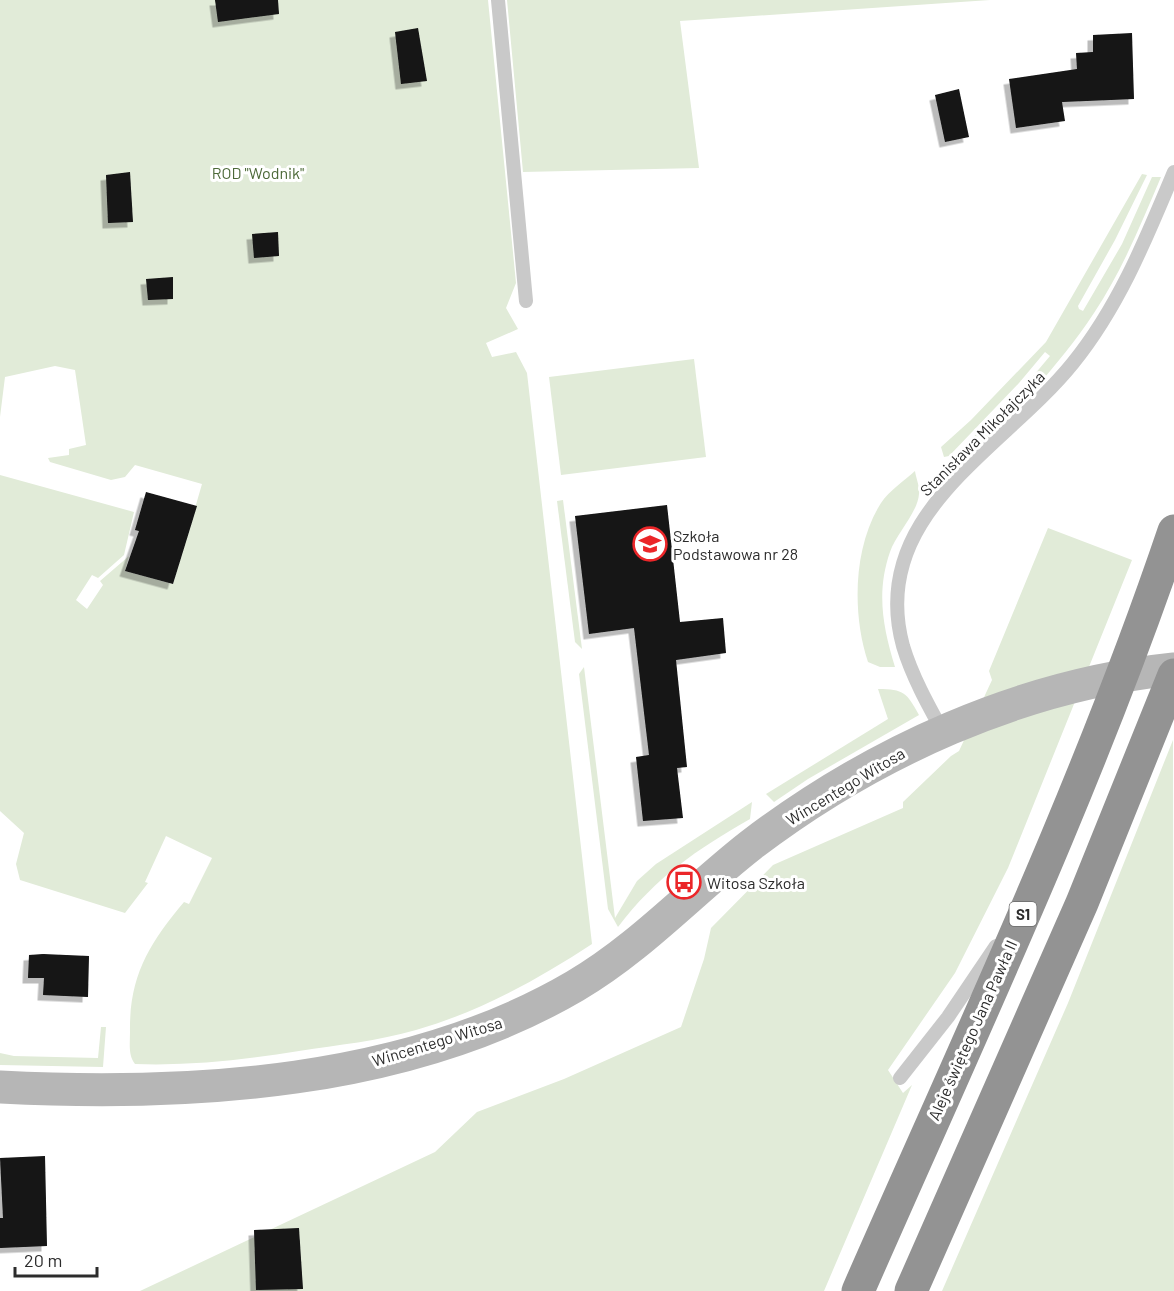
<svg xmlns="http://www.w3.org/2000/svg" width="1174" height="1291" font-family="Barlow,sans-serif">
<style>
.green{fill:#e1ebd8}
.building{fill:#131313;filter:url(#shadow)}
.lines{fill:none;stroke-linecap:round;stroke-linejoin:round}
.lane{stroke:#c9c9c9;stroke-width:14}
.secondary{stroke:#b6b6b6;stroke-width:33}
.highway{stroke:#939393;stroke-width:33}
.labels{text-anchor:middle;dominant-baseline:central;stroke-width:6;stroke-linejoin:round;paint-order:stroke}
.shield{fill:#fff;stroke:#6b6b6b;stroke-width:1.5}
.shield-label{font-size:15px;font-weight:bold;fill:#2c2c2c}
.park-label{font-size:16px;fill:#4c6938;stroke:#fff}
.street-label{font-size:16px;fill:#2c2c2c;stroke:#fff}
.poi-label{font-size:16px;fill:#2c2c2c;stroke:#fff;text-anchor:start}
</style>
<defs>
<filter id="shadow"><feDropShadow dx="-5.5" dy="5.5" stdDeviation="0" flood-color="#0004"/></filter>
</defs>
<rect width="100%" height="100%" fill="#fff"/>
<g class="green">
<path d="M 0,0 L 488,0 L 516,283 L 506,308 L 518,329 L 486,343 L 492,357 L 516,352 L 527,373 L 592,944 C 537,980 479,1012 416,1030 C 378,1041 338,1045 299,1051 C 244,1060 190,1066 135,1064 C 128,1055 130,1043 130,1032 C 129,976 149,944 184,902 L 189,904 L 212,858 L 166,836 L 145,882 L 148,883 L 125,913 L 20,880 L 16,864 L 24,833 L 0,811 L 0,475 L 134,512 L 124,555 L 98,578 L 92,575 L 76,600 L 87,609 L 103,585 L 100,581 L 129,556 L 125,571 L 173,584 L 202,484 L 135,465 L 125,477 L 111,480 L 50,462 L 48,458 L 69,455 L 69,449 L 86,445 L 75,370 L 55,366 L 5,377 L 0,417 Z"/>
<path d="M 507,0 L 990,0 L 680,21 L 699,168 L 523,172 Z"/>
<path d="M 1142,174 L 1147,175 L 1115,240 L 1078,306 L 1079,309 L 1083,311 L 1122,244 L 1152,177 L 1161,177 C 1141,224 1122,271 1094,313 C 1076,341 1055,365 1035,389 C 1011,417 985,445 955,465 L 951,464 L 952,458 L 1023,388 L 1050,356 L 1045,352 L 1019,383 L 949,456 L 944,457 L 941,447 L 971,420 L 1046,342 Z"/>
<path d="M 694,359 L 706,457 L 561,475 L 549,377 Z"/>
<path d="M 915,471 C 916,478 920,487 919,494 C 918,512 896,534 890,552 C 876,592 883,628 895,667 L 880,667 L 868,662 C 852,614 853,547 881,503 C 889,491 904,481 915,471 Z"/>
<path d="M 563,500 L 582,649 L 575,642 L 557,501 Z"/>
<path d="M 1048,528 L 1132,560 L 1008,868 L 955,973 L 888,1070 L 903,1093 L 912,1085 L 824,1291 L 140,1291 L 435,1152 L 477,1112 L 564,1079 L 681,1027 L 704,959 L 711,928 L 773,865 L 903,808 L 903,802 L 951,756 L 959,751 L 992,680 L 989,671 Z"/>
<path d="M 584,667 L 615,918 L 637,881 L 656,864 L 752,802 L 750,819 C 696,850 656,877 618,927 L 608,909 L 579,674 Z"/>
<path d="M 878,689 C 904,689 907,693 919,715 L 808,779 L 774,802 L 766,794 L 888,719 Z"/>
<path d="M 1173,740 L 1174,1291 L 942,1291 L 1068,1003 Z"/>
<path d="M 101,1027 L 106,1027 L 103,1067 L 0,1065 L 0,1053 L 14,1056 L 98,1058 Z"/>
</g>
<g class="building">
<path d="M 215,0 L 278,0 L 279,14 L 218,22 Z"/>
<path d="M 418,28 L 427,81 L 401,84 L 395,32 Z"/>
<path d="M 1132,33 L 1134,99 L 1062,102 L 1065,121 L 1016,128 L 1009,79 L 1077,69 L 1076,53 L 1093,52 L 1093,35 Z"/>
<path d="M 959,89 L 969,137 L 945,142 L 935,95 Z"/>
<path d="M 130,172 L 133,222 L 108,223 L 106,175 Z"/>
<path d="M 278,232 L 279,256 L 254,258 L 252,234 Z"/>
<path d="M 173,277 L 173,299 L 148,300 L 146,279 Z"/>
<path d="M 146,492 L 197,506 L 173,584 L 125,571 L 139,531 L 135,530 Z"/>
<path d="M 667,505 L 680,622 L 723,618 L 726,653 L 676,660 L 687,767 L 677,768 L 683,818 L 643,821 L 636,757 L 649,755 L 634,628 L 589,634 L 575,516 Z"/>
<path d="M 43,954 L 89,956 L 88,997 L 43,995 L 44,978 L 28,978 L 29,955 Z"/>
<path d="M 45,1156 L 47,1246 L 0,1248 L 0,1218 L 3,1218 L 0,1158 Z"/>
<path d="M 299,1228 L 303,1289 L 256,1290 L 254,1230 Z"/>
</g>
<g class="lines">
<g class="lane">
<path d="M 498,0 L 526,301"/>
<path d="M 943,732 C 928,705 912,676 903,646 C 867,514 1003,450 1073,363 C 1119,306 1146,239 1174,172"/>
<path d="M 900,1078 L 948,1017 L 996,946"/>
</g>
<path class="secondary" d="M 0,1087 C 190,1097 408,1084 575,986 C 640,948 692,891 751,845 C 873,752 1021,685 1174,669"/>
<g class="highway">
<path d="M 858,1291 C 968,1040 1086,791 1174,531"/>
<path d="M 911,1291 L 1082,903 L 1174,675"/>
</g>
</g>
<defs>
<symbol id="school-ring" viewBox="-11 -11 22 22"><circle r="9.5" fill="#fff" stroke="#eb2629" stroke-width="1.5"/><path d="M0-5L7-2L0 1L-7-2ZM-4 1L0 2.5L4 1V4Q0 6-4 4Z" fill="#eb2629"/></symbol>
<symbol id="bus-ring" viewBox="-11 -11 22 22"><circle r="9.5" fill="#fff" stroke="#eb2629" stroke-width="1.5"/><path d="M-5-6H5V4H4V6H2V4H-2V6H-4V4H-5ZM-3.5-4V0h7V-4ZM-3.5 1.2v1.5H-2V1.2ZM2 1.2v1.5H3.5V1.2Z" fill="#eb2629"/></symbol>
</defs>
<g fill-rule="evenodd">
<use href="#school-ring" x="631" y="525" width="38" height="38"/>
<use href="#bus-ring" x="665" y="863" width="38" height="38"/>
</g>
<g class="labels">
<rect class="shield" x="1009.5" y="902" width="27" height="24" rx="4.5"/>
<g class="shield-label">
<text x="1023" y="914">S1</text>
</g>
<g class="park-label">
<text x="258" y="172">ROD "Wodnik"</text>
</g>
<g class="street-label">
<text transform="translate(982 433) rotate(-45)">Stanisława Mikołajczyka</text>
<text transform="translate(845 786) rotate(-31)">Wincentego Witosa</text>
<text transform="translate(972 1030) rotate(-66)">Aleje świętego Jana Pawła II</text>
<text transform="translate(437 1041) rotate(-17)">Wincentego Witosa</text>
</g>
<g class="poi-label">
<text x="673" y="535">Szkoła<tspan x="673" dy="18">Podstawowa nr 28</tspan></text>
<text x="707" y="882">Witosa Szkoła</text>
</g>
</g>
<path d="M15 1267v9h82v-9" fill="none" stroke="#2c2c2c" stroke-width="3"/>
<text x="24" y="1267" font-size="18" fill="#2c2c2c" stroke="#ffffff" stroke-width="4.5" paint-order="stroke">20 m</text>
</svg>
